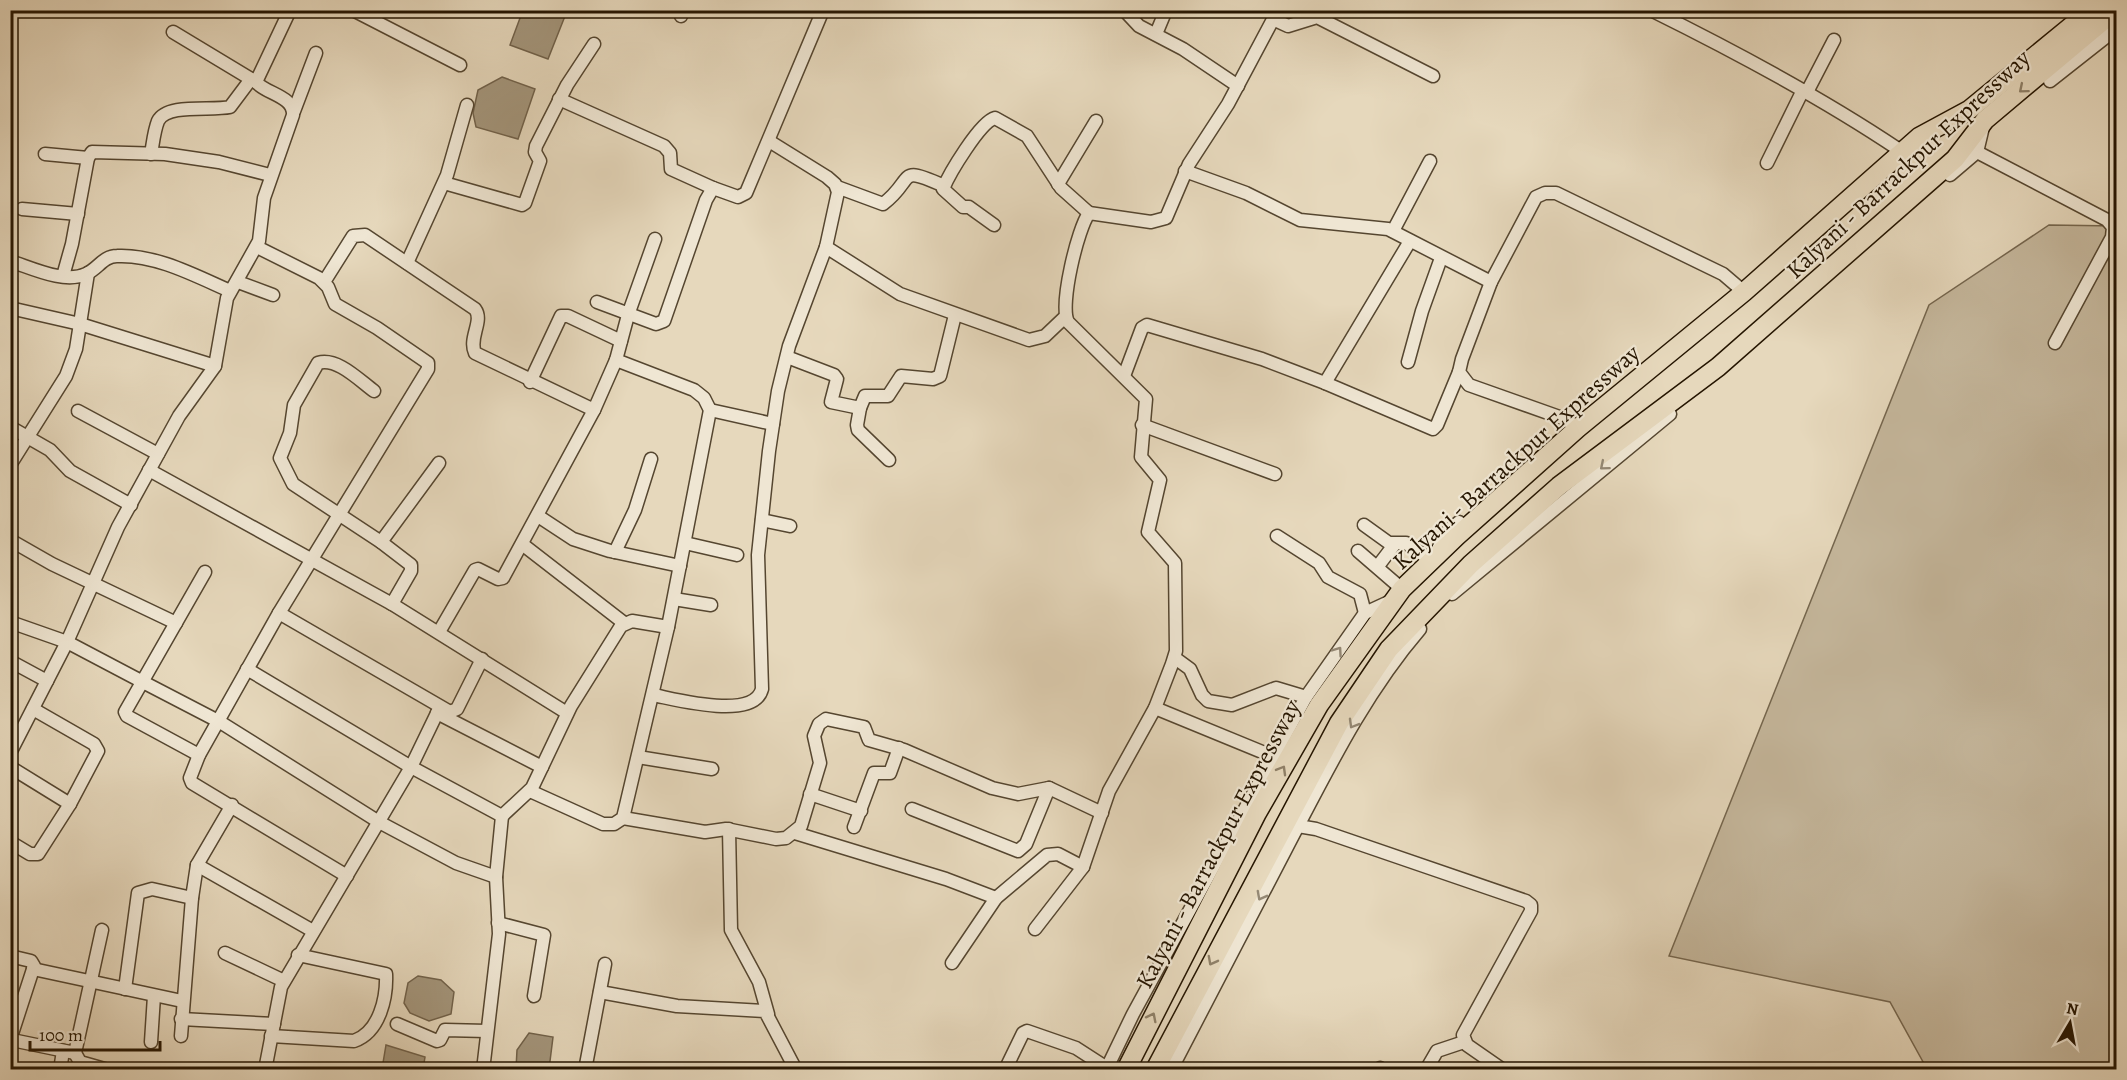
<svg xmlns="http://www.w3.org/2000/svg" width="2127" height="1080" font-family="Alegreya,serif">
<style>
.green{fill:#c5b79c;stroke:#75664e;stroke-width:1.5}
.water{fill:#a4967c;stroke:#71624b;stroke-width:1.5}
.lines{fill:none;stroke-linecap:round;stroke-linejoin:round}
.minor-casing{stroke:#554630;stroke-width:15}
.highway-casing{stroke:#251501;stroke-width:21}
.minor{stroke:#efe6d3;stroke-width:12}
.highway{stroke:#e6d8bc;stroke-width:18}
.oneway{stroke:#8f8068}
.oneway2{stroke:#948874}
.labels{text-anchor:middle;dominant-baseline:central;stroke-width:4.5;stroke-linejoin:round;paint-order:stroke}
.street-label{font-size:24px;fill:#251501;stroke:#efe6d3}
</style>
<rect width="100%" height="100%" fill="#e6d8bc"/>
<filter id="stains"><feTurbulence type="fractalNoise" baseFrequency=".00333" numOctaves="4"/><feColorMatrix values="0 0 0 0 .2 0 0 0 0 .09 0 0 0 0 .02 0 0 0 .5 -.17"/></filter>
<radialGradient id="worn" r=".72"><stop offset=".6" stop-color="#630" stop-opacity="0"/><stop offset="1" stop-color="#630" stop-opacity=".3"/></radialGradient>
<path class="green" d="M 2049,225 L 2116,226 L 2116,1069 L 1927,1069 L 1890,1002 L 1669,956 L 1929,305 Z"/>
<g class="water">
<path d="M 523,10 L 567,11 L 548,59 L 510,45 Z"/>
<path d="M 502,77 L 535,89 L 518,139 L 476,127 L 473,113 L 478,90 Z"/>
<path d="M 418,976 L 441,980 L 454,992 L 451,1014 L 429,1021 L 410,1013 L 404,1003 L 408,983 Z"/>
<path d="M 529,1033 L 553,1037 L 549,1069 L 516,1069 L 517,1050 Z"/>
<path d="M 386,1045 L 425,1057 L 423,1069 L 382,1069 Z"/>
</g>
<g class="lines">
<defs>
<g id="minor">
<path d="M 353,10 L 460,65"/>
<path d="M 1124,10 L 1139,26 L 1183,49 L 1238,86"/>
<path d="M 1651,10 C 1736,52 1819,96 1898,149"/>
<path d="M 681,16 L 683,10"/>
<path d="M 1273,19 L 1288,26 L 1317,17 L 1433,76"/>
<path d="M 173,32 L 256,82"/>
<path d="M 1156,34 L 1166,10"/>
<path d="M 2050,81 L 2116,29"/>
<path d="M 1807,92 L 1834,40"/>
<path d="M 559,99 L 664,146 L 670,153 L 671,169 L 713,188"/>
<path d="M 294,111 L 316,53"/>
<path d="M 1977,152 L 2107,220 L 2113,227 L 2112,237 L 2055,343"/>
<path d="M 45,154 L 88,158"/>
<path d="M 151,154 C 153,143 154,131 158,121 C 167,103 211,111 230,107 L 251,79"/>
<path d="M 1767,163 L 1803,90"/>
<path d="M 1185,171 L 1246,193 L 1300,220 L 1388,229 L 1491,282"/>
<path d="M 1950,175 L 1977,152 L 1983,127"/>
<path d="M 444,183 L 522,205 L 525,203 L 540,161 L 535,152 L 536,146 L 567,85 L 594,44"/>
<path d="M 1058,184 L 1096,121"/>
<path d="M 837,187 L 883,204 C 916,179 895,164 944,186"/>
<path d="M 22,209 L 78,214"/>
<path d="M 994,225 L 969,207 L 963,207 L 943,189 C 949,174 980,122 995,118 L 1027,136 L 1061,188 L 1089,213"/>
<path d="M 1393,231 L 1430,161"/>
<path d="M 257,247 L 319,278 L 328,287 L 335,304 L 377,328 L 428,363 L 428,369 L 417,387 L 279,613 L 450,712 L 457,709 L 482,659"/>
<path d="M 826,247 L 900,294 L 1029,340 L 1045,336 L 1065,317"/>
<path d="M 10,261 C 32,268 64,284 86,274 C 98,269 103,256 117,256 C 155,254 196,276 230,291"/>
<path d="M 407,263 L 447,175 L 467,105"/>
<path d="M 63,276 L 72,244 L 88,158 L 92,152 L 165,154 L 219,162 L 270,175"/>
<path d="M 238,282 L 273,295"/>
<path d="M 324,282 L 353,236 L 365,235 L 475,309 C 484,321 468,338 475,353 L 594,410"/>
<path d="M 597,302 L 656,324 L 664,321 L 706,200 L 713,188 L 738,197 L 746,193 L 823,10"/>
<path d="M 10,308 L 80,324 L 215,366"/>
<path d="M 787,357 L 834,375 L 837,379 L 831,402 L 860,408 L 865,396 L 888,396 L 901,376 L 933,379 L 940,376 L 955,315"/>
<path d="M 1408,362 L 1422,311 L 1441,258"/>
<path d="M 1124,376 L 1142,328 L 1147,325 L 1262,359 L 1325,383 L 1410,241"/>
<path d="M 530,382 L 561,316 L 568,316 L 621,341"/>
<path d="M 1325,383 L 1433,429 L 1437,425 L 1459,372"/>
<path d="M 374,391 C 359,380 337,357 318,363 L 294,405 L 290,433 L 280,458 L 293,484 L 381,542 L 411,565 L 411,571 L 392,604"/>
<path d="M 860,408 L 857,425 L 858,430 L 889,460"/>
<path d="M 710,410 L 773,424"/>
<path d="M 78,411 L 158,454"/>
<path d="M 1142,425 L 1275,474"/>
<path d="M 10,427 L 50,450 L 70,471 L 131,505"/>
<path d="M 1578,428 L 1565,419 L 1469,385 L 1459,372 L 1462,359 L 1491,282 L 1536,197 L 1545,193 L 1556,193 L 1723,274 L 1744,292"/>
<path d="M 10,465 L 66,376 L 76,349 L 88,273"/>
<path d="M 149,470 L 392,604 L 567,713"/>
<path d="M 538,516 L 573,539 L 610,551 L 680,566"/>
<path d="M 762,520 L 790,526"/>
<path d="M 1364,525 L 1389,543 L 1406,543 L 1432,561 L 1446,533 L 1459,522"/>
<path d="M 1277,536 L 1319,563 L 1328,577 L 1360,594 L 1365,613"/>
<path d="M 10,540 L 52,564 L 176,623"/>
<path d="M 381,542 L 439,463"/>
<path d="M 685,543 L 737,555"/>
<path d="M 522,544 L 624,623"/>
<path d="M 1358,551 L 1402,589"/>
<path d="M 615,552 L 635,510 L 651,459"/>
<path d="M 1378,566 L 1394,545"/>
<path d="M 1452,594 L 1670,414"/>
<path d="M 674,599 L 711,605"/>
<path d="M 279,613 L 199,755 L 190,778 L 192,783 L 347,876"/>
<path d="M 10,622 L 67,642 L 141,681 L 220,722 L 379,822 L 456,863 L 496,877"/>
<path d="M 439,632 L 475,570 L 478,569 L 498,579 L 503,578 L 594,410 L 616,360 L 628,315 L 655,239"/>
<path d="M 1175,658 L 1190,669 L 1202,695 L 1208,701 L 1232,705 L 1276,688 L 1306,697"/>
<path d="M 10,661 L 47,681"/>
<path d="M 247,669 L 411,767 L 502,816 L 496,877 L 499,934 L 483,1070"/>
<path d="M 653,695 C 675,699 754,721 762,689 L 758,555 L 769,451 L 778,391 L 789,346 L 826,247 L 838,192 L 835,184 L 827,177 L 769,141"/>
<path d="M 1155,708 L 1272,756"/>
<path d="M 437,713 L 542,767"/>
<path d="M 10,753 L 67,642 L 118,527 L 179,416 L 215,366 L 227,298 L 259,241 L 264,198 L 293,115 C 294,96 266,94 256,82 L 290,10"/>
<path d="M 199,755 L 127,716 L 125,712 L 205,572"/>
<path d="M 638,757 L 712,769"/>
<path d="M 10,767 L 70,804"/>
<path d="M 530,791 L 603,824 L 614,824 L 623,818 L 668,627 L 710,410 L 704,398 L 694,390 L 616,360"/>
<path d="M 810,794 L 861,811"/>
<path d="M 912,809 L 1018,851 L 1026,844 L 1049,788"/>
<path d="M 502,816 L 532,788 L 571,706 L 621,626 L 632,621 L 668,627"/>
<path d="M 623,818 L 705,832 L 726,829 L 776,839 L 786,838 L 801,826 L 820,763 L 814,736 L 819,724 L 826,719 L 864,727 L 869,740 L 904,750 L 992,788 L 1018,794 L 1049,788 L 1102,813"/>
<path d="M 1298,826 L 1316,829 L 1526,901 L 1531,905 L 1531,911 L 1463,1035 L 1467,1045 L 1503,1070"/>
<path d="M 854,827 L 874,773 L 890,773 L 899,748"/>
<path d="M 729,829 L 731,930 L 759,982 L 768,1014"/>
<path d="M 795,833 L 946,879 L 996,898"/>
<path d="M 10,842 L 30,854 L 38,854 L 70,804 L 98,751 L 94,744 L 33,709"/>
<path d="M 197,865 L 313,931"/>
<path d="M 498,923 L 544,935 L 534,996"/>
<path d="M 1035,929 L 1083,867 L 1109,791 L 1155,708 L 1172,664 L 1176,651 L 1175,563 L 1148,532 L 1160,480 L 1141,457 L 1146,399 L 1068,322 C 1059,305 1078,228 1089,213 L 1151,222 L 1166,218 L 1189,164 L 1228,104 L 1278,10"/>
<path d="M 102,930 L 75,1053 L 80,1062 L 108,1070"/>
<path d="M 225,953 L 284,981"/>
<path d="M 10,956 L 31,961 L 34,966 L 10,1040"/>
<path d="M 952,963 L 996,898 L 1047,855 L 1058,854 L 1083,867"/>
<path d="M 33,969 L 182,1001"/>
<path d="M 125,989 L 138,893 L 152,889 L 192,898"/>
<path d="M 600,992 L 677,1006 L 765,1011 L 796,1070"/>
<path d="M 181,1019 L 274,1024"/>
<path d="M 397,1024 L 437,1041 L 440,1040 L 445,1030 L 487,1031"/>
<path d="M 181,1036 L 192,898 L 197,865 L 232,805"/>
<path d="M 271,1036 L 354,1041 C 380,1032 387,997 386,974 L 298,955"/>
<path d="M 12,1040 L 75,1053"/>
<path d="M 151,1042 L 154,996"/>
<path d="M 60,1070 L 63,1051"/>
<path d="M 265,1070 L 281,987 L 411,767 L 440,707"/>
<path d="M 585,1070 L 605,964"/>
<path d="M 1005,1070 L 1023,1033 L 1027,1031 L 1076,1048 L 1107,1068"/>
<path d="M 1106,1070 L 1133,1014 L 1306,697 L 1365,613 L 1391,601"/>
<path d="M 1171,1070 C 1210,995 1249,921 1287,847 C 1327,771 1364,694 1420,629"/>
<path d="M 1379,1070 L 1380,1068"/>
<path d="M 1426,1070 L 1437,1051 L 1464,1042"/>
</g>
<g id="highway">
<path d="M 1126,1070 L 1257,813 L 1319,705 L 1402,589 L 1457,536 L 1578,428 L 1744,292 L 1919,137 L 1969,110 L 2091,10"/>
<path d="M 1155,1070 L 1339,723 L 1389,649 L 1471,564 L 1559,486 L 1718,367 L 1955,159 L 1985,120 L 2116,10"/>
</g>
</defs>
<use href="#minor" class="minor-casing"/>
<use href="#highway" class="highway-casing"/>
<use href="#minor" class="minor"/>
<use href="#highway" class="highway"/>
</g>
<defs><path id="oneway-chevron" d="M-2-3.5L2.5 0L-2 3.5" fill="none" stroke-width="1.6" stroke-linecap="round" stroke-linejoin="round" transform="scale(1.5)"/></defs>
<g class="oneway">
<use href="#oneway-chevron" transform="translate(2023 89) rotate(140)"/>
<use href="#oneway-chevron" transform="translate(1282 770) rotate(-60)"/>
<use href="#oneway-chevron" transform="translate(1212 961) rotate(118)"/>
<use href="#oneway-chevron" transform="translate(1152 1017) rotate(-63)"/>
</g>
<g class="oneway2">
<use href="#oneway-chevron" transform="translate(1604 466) rotate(140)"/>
<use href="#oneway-chevron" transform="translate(1338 651) rotate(-55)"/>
<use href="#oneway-chevron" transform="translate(1353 724) rotate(120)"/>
<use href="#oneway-chevron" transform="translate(1261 896) rotate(118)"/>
</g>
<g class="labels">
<g class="street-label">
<text transform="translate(1908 164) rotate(-43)">Kalyani - Barrackpur Expressway</text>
<text transform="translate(1516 457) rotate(-42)">Kalyani - Barrackpur Expressway</text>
<text transform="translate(1218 844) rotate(-62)">Kalyani - Barrackpur Expressway</text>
</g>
</g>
<rect width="2127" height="1080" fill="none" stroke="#e6d8bc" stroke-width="36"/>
<rect x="12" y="12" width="2103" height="1056" fill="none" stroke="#251501" stroke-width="3"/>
<rect x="18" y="18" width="2091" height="1044" fill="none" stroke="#251501" stroke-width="1.5"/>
<g transform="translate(2070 1023) rotate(10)" stroke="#efe6d3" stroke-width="4.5" paint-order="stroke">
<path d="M0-4.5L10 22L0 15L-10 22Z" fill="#251501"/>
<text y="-9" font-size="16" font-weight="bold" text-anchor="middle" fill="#251501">N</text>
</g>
<path d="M30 1041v9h130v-9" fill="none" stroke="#251501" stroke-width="3"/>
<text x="39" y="1041" font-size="18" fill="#251501" stroke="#efe6d3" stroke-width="4.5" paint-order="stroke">100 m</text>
<rect width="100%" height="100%" filter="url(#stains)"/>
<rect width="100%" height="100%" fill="url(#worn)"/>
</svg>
